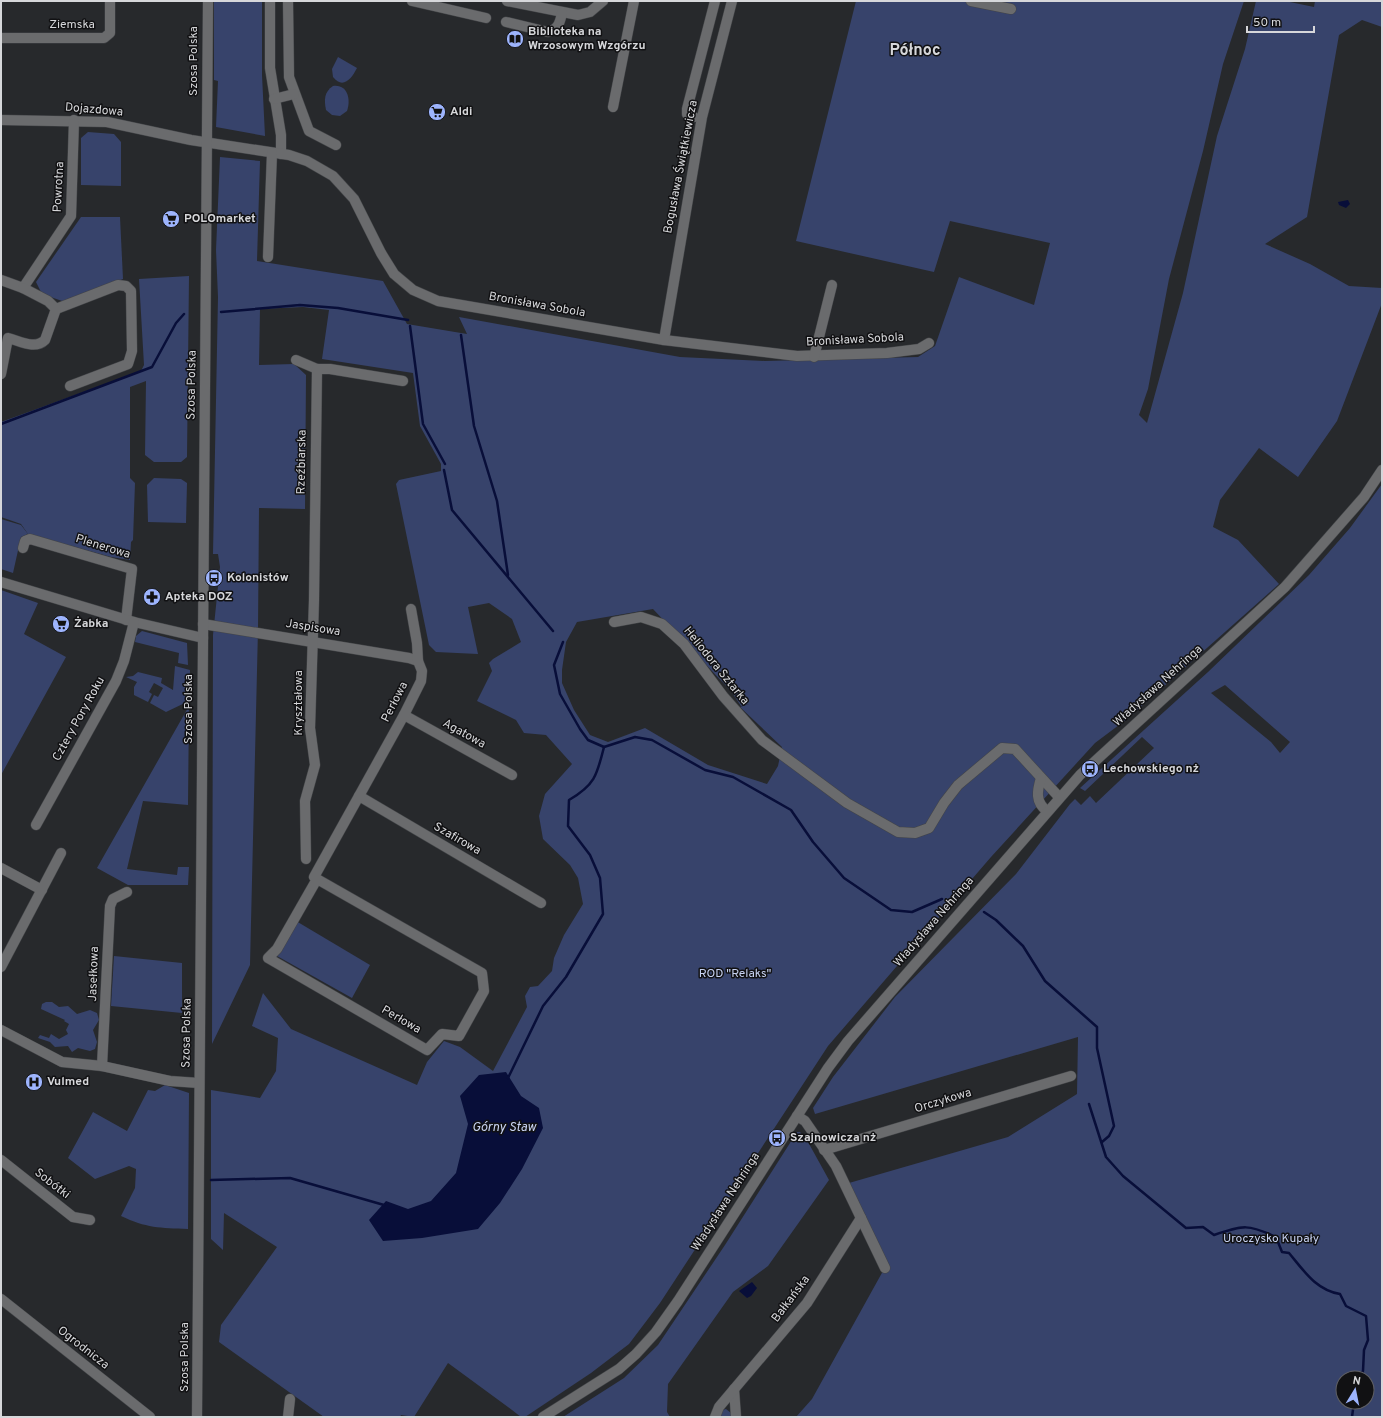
<svg xmlns="http://www.w3.org/2000/svg" width="1383" height="1418" font-family="Overpass,sans-serif">
<style>
.green{fill:#37436b;fill-rule:evenodd}
.water{fill:#080e39}
.lines{fill:none;stroke-linecap:round;stroke-linejoin:round}
.stream{stroke:#080e39;stroke-width:2.5}
.minor-casing{stroke:#434548;stroke-width:11}
.minor{stroke:#6a6b6d;stroke-width:10}
.labels{text-anchor:middle;dominant-baseline:central;stroke-width:3;stroke-linejoin:round;paint-order:stroke}
.street-label{font-size:12px;fill:#d6d7da;stroke:#111113}
.poi-label{font-size:12px;font-weight:bold;fill:#d6d7da;stroke:#111113;text-anchor:start}
.park-label{font-size:12px;fill:#c7d2f1;stroke:#111113}
.water-label{font-size:13px;font-style:italic;fill:#c9d4f3;stroke:#111113}
.district-label{font-size:16px;font-weight:bold;fill:#d6d7da;stroke:#111113}
</style>
<rect width="100%" height="100%" fill="#27292c"/>
<g class="green">
<path d="M 214,1 L 262,1 L 262,75 L 265,136 L 216,127 L 218,81 L 214,80 Z"/>
<path d="M 856,1 L 1244,1 L 1223,64 L 1203,151 L 1169,279 L 1148,389 L 1139,415 L 1147,423 L 1183,293 L 1217,136 L 1245,49 L 1256,1 L 1285,1 L 1314,7 L 1315,1 L 1382,1 L 1382,27 L 1362,20 L 1339,35 L 1307,217 L 1265,244 L 1310,264 L 1349,286 L 1382,288 L 1382,303 L 1337,421 L 1298,477 L 1259,448 L 1220,500 L 1213,527 L 1238,540 L 1279,584 L 1127,719 L 1095,743 L 991,857 L 828,1046 L 660,1303 L 629,1344 L 591,1373 L 525,1417 L 521,1417 L 512,1410 L 448,1363 L 414,1417 L 401,1415 L 400,1417 L 324,1417 L 219,1342 L 221,1325 L 277,1247 L 224,1213 L 223,1250 L 211,1239 L 211,1090 L 260,1098 L 276,1071 L 278,1038 L 252,1026 L 263,993 L 291,1029 L 417,1085 L 427,1062 L 444,1041 L 460,1047 L 493,1071 L 527,1007 L 525,996 L 530,987 L 538,986 L 552,971 L 554,958 L 564,935 L 583,904 L 578,878 L 570,865 L 543,839 L 539,816 L 545,794 L 572,764 L 546,735 L 524,733 L 516,720 L 477,701 L 492,671 L 489,663 L 493,659 L 521,642 L 512,619 L 489,603 L 468,607 L 478,654 L 436,652 L 429,645 L 396,484 L 399,480 L 441,471 L 441,464 L 420,426 L 413,373 L 322,359 L 329,310 L 303,307 L 260,309 L 259,365 L 294,364 L 306,375 L 305,509 L 259,508 L 258,629 L 250,965 L 212,1044 L 213,635 L 220,567 L 218,554 L 213,554 L 218,297 L 216,250 L 220,157 L 260,161 L 257,261 L 383,281 L 407,324 L 467,334 L 459,317 L 680,357 L 765,361 L 918,357 L 935,346 L 959,277 L 1034,305 L 1050,243 L 950,221 L 934,272 L 796,241 ZM 653,609 L 731,691 L 741,706 L 749,704 L 740,707 L 782,747 L 778,766 L 767,784 L 708,765 L 645,728 L 608,742 L 590,735 L 574,710 L 562,683 L 562,670 L 566,642 L 577,622 Z"/>
<path d="M 338,57 L 357,68 C 352,78 343,90 333,77 L 332,69 Z"/>
<path d="M 333,86 C 348,84 351,100 347,111 L 340,116 L 332,115 L 326,110 C 324,100 324,92 333,86 Z"/>
<path d="M 88,132 L 114,134 L 121,142 L 121,186 L 81,185 L 81,138 Z"/>
<path d="M 81,217 L 120,217 L 123,279 L 65,302 L 42,294 L 36,282 Z"/>
<path d="M 189,276 L 187,457 L 181,462 L 154,462 L 145,455 L 146,381 L 130,387 L 130,478 L 135,483 L 133,540 L 131,542 L 130,560 L 111,557 L 28,534 L 21,524 L 1,517 L 1,422 L 141,371 L 144,365 L 139,279 Z"/>
<path d="M 154,478 L 181,479 L 187,483 L 186,523 L 148,522 L 147,485 Z"/>
<path d="M 1382,484 L 1382,1417 L 796,1417 L 812,1399 L 883,1271 L 849,1183 L 1008,1137 L 1077,1094 L 1078,1037 L 815,1114 L 813,1108 L 833,1077 L 895,997 L 1016,874 L 1070,804 L 1075,799 L 1081,805 L 1090,796 L 1096,803 L 1154,748 L 1142,737 L 1085,791 L 1080,788 L 1208,672 L 1309,575 L 1350,528 ZM 1225,685 L 1290,742 L 1280,753 L 1271,742 L 1211,693 ZM 1343,1378 L 1367,1378 L 1367,1402 L 1343,1402 Z"/>
<path d="M 1,519 L 21,525 L 28,534 L 21,537 L 13,573 L 1,569 Z"/>
<path d="M 1,590 L 38,603 L 24,634 L 66,657 L 1,775 Z"/>
<path d="M 142,631 L 187,643 L 188,665 L 178,663 L 179,653 L 135,642 L 136,636 Z"/>
<path d="M 175,666 L 190,670 L 189,701 L 166,712 L 150,703 L 154,695 L 158,697 L 163,688 L 154,683 L 149,692 L 152,694 L 148,702 L 134,695 L 134,687 L 137,682 L 126,677 L 133,676 L 138,672 L 162,678 L 161,683 L 173,690 Z"/>
<path d="M 189,706 L 188,805 L 143,801 L 127,869 L 177,875 L 178,867 L 189,867 L 188,885 L 128,885 L 97,868 Z"/>
<path d="M 296,921 L 370,965 L 352,998 L 277,956 Z"/>
<path d="M 114,956 L 182,963 L 182,1013 L 111,1006 Z"/>
<path d="M 46,1002 L 52,1002 L 59,1007 L 68,1006 L 77,1014 L 90,1010 L 97,1013 L 99,1020 L 93,1030 L 97,1042 L 95,1049 L 90,1051 L 78,1048 L 72,1052 L 68,1046 L 55,1047 L 50,1042 L 38,1038 L 40,1035 L 49,1038 L 51,1034 L 59,1039 L 68,1034 L 66,1030 L 69,1024 L 64,1021 L 65,1020 L 41,1009 L 42,1004 Z"/>
<path d="M 165,1085 L 189,1093 L 188,1229 C 160,1228 146,1228 121,1216 L 135,1188 L 136,1169 L 129,1166 L 95,1179 L 68,1158 L 93,1112 L 127,1131 L 148,1090 L 155,1091 Z"/>
<path d="M 797,1132 L 800,1132 L 808,1142 L 829,1180 L 768,1266 L 733,1292 L 668,1384 L 667,1412 L 670,1417 L 563,1417 L 624,1378 L 658,1345 L 725,1245 Z"/>
<path d="M 726,1409 L 731,1413 L 732,1417 L 718,1417 L 722,1410 Z"/>
</g>
<g class="water">
<path d="M 1348,200 L 1350,204 L 1346,208 L 1339,205 L 1338,202 Z"/>
<path d="M 506,1072 L 521,1096 L 539,1108 L 543,1128 L 522,1169 L 500,1203 L 478,1229 L 422,1238 L 383,1241 L 369,1220 L 386,1201 L 408,1209 L 431,1201 L 456,1173 L 468,1124 L 460,1096 L 479,1075 Z"/>
<path d="M 752,1282 L 757,1288 L 751,1296 L 747,1298 L 739,1291 Z"/>
</g>
<g class="lines">
<g class="stream">
<path d="M 221,312 L 300,305 L 338,308 L 408,320"/>
<path d="M 410,326 L 423,424 L 445,464"/>
<path d="M 461,335 L 474,426 L 497,501 L 508,575"/>
<path d="M 1,424 L 152,367 L 176,323 L 184,314"/>
<path d="M 444,470 L 452,510 L 553,631"/>
<path d="M 563,642 L 554,665 L 560,694 L 580,729 L 588,740 L 604,747 L 635,737 L 652,740 L 705,770 L 733,777 L 791,810 L 813,842 L 844,878 L 891,910 L 912,912 L 942,899"/>
<path d="M 984,912 L 996,920 L 1023,946 L 1045,981 L 1097,1027 L 1097,1048 L 1114,1126 L 1109,1136 L 1102,1142"/>
<path d="M 508,1078 L 543,1006 L 566,977 L 603,914 L 600,878 L 590,855 L 568,826 L 569,800 C 595,785 597,775 604,747"/>
<path d="M 1089,1104 L 1106,1157 L 1123,1176 L 1186,1228 L 1203,1227 L 1214,1235 C 1244,1225 1248,1224 1276,1237 L 1282,1252 L 1289,1253 C 1304,1271 1316,1290 1340,1294 L 1346,1306 L 1366,1316 L 1368,1340 L 1364,1350 L 1363,1371 L 1358,1378"/>
<path d="M 211,1180 L 290,1178 L 384,1205"/>
<path d="M 1352,1417 L 1354,1402"/>
</g>
<defs>
<g id="minor">
<path d="M 270,1 L 270,68 L 281,135 L 281,154"/>
<path d="M 288,1 L 289,77 L 309,131 L 336,145"/>
<path d="M 412,1 L 486,18"/>
<path d="M 507,1 L 578,15 L 590,12 L 603,1"/>
<path d="M 971,1 L 1011,9"/>
<path d="M 506,22 L 548,32 C 558,29 560,23 562,13"/>
<path d="M 1,38 L 104,38 L 110,33 L 110,1"/>
<path d="M 274,99 L 294,94"/>
<path d="M 613,107 L 634,1"/>
<path d="M 694,117 L 687,114 L 687,109 L 715,1"/>
<path d="M 1,120 L 107,122 L 191,140 L 289,155 L 307,161 L 333,176 L 354,199 L 381,253 L 394,274 L 413,290 L 438,301 L 664,340 L 797,356 L 887,353 L 919,349 L 929,343"/>
<path d="M 268,257 L 272,153"/>
<path d="M 1,280 L 23,288 L 71,216 L 74,120"/>
<path d="M 56,309 L 118,285 L 126,286 L 131,291 L 132,351 L 128,364 L 70,386"/>
<path d="M 664,340 L 702,117 L 732,1"/>
<path d="M 814,357 L 832,285"/>
<path d="M 296,360 L 317,369"/>
<path d="M 1,374 L 8,338 C 20,341 35,350 45,340 L 56,309 L 48,301 L 23,288"/>
<path d="M 23,548 L 25,541 L 30,539 L 132,569 L 126,620"/>
<path d="M 1,582 L 134,622 L 203,638"/>
<path d="M 614,622 L 641,617 L 662,624 L 684,644 L 723,696 L 762,740 L 847,803 L 898,832 L 915,833 L 929,828 L 944,803 L 958,785 L 1002,748 L 1015,749 L 1059,797"/>
<path d="M 203,624 L 409,658 L 418,661"/>
<path d="M 404,715 L 512,775"/>
<path d="M 1041,778 C 1037,791 1035,802 1047,811"/>
<path d="M 359,796 L 541,903"/>
<path d="M 36,825 L 116,681 L 124,661 L 134,622"/>
<path d="M 306,859 L 305,801 L 315,765 L 310,728 L 314,600 L 317,369 L 330,369 L 403,381"/>
<path d="M 1,868 L 42,890"/>
<path d="M 317,879 L 277,949 L 268,958 L 427,1050 L 442,1034 L 459,1036 L 484,991 L 482,973 L 317,879 L 314,877 L 404,715 L 421,681 L 422,671 L 418,661 L 417,643 L 411,609"/>
<path d="M 1,967 L 61,853"/>
<path d="M 1,1030 L 62,1062 L 102,1066 L 170,1081 L 199,1083"/>
<path d="M 102,1066 L 110,906 L 113,899 L 127,892"/>
<path d="M 797,1116 L 805,1121 L 836,1166 L 885,1268"/>
<path d="M 824,1150 L 1071,1076"/>
<path d="M 1,1160 L 73,1217 L 90,1220"/>
<path d="M 1,1299 L 150,1417"/>
<path d="M 734,1389 L 736,1417"/>
<path d="M 197,1417 L 208,1"/>
<path d="M 288,1417 L 290,1399"/>
<path d="M 543,1417 L 619,1369 L 636,1354 L 656,1332 L 678,1301 L 828,1068 L 848,1041 L 1080,775 L 1285,587 L 1364,497 L 1382,470"/>
<path d="M 715,1417 L 719,1407 L 807,1303 L 861,1218"/>
</g>
</defs>
<use href="#minor" class="minor-casing"/>
<use href="#minor" class="minor"/>
</g>
<defs>
<symbol id="library-disc" viewBox="-11 -11 22 22"><circle r="9.5" fill="#9db4fd" stroke="#111113"/><path d="M-6-4Q-3-5.5-.7-3.5V5Q-3 3-6 4ZM6-4Q3-5.5 .7-3.5V5Q3 3 6 4Z" fill="#111"/></symbol>
<symbol id="supermarket-disc" viewBox="-11 -11 22 22"><circle r="9.5" fill="#9db4fd" stroke="#111113"/><path d="M-6-5.5h2.5l.6 2H6L4.5 2H-2.5L-4.4-4H-6ZM-1.5 3.2a1.3 1.3 0 1 0 .1 0ZM3 3.2a1.3 1.3 0 1 0 .1 0Z" fill="#111"/></symbol>
<symbol id="bus-disc" viewBox="-11 -11 22 22"><circle r="9.5" fill="#9db4fd" stroke="#111113"/><path d="M-5-6H5V4H4V6H2V4H-2V6H-4V4H-5ZM-3.5-4V0h7V-4ZM-3.5 1.2v1.5H-2V1.2ZM2 1.2v1.5H3.5V1.2Z" fill="#111"/></symbol>
<symbol id="pharmacy-disc" viewBox="-11 -11 22 22"><circle r="9.5" fill="#9db4fd" stroke="#111113"/><path d="M-2-6h4v4h4v4h-4v4h-4v-4h-4v-4h4Z" fill="#111"/></symbol>
<symbol id="hospital-disc" viewBox="-11 -11 22 22"><circle r="9.5" fill="#9db4fd" stroke="#111113"/><path d="M-5-5h3v3.5h4V-5h3V5h-3V1.5h-4V5h-3Z" fill="#111"/></symbol>
</defs>
<g fill-rule="evenodd">
<use href="#library-disc" x="505" y="29" width="20" height="20"/>
<use href="#supermarket-disc" x="427" y="102" width="20" height="20"/>
<use href="#supermarket-disc" x="161" y="209" width="20" height="20"/>
<use href="#bus-disc" x="204" y="568" width="20" height="20"/>
<use href="#pharmacy-disc" x="142" y="587" width="20" height="20"/>
<use href="#supermarket-disc" x="51" y="614" width="20" height="20"/>
<use href="#bus-disc" x="1080" y="759" width="20" height="20"/>
<use href="#hospital-disc" x="24" y="1072" width="20" height="20"/>
<use href="#bus-disc" x="767" y="1128" width="20" height="20"/>
</g>
<g class="labels">
<g class="street-label">
<text x="72" y="25">Ziemska</text>
<text transform="translate(194 61) rotate(-90)">Szosa Polska</text>
<text transform="translate(94 110) rotate(5)">Dojazdowa</text>
<text transform="translate(681 167) rotate(-79)">Bogusława Świątkiewicza</text>
<text transform="translate(59 187) rotate(-87)">Powrotna</text>
<text transform="translate(537 305) rotate(10)">Bronisława Sobola</text>
<text transform="translate(855 340) rotate(-3)">Bronisława Sobola</text>
<text transform="translate(192 385) rotate(-89)">Szosa Polska</text>
<text transform="translate(302 462) rotate(-89)">Rzeźbiarska</text>
<text transform="translate(103 547) rotate(17)">Plenerowa</text>
<text transform="translate(313 628) rotate(9)">Jaspisowa</text>
<text transform="translate(716 666) rotate(51)">Heliodora Sztarka</text>
<text transform="translate(1158 686) rotate(-42)">Władysława Nehringa</text>
<text transform="translate(395 702) rotate(-63)">Perłowa</text>
<text transform="translate(299 703) rotate(-90)">Kryształowa</text>
<text transform="translate(189 709) rotate(-90)">Szosa Polska</text>
<text transform="translate(79 719) rotate(-61)">Cztery Pory Roku</text>
<text transform="translate(464 734) rotate(29)">Agatowa</text>
<text transform="translate(457 839) rotate(30)">Szafirowa</text>
<text transform="translate(934 922) rotate(-49)">Władysława Nehringa</text>
<text transform="translate(94 974) rotate(-88)">Jasełkowa</text>
<text transform="translate(401 1020) rotate(30)">Perłowa</text>
<text transform="translate(187 1033) rotate(-89)">Szosa Polska</text>
<text transform="translate(943 1101) rotate(-17)">Orczykowa</text>
<text transform="translate(52 1184) rotate(38)">Sobótki</text>
<text transform="translate(726 1202) rotate(-57)">Władysława Nehringa</text>
<text transform="translate(791 1299) rotate(-53)">Bałkańska</text>
<text transform="translate(83 1348) rotate(38)">Ogrodnicza</text>
<text transform="translate(185 1357) rotate(-90)">Szosa Polska</text>
</g>
<g class="poi-label">
<text x="528" y="32">Biblioteka na<tspan x="528" dy="14">Wrzosowym Wzgórzu</tspan></text>
<text x="450" y="112">Aldi</text>
<text x="184" y="219">POLOmarket</text>
<text x="227" y="578">Kolonistów</text>
<text x="165" y="597">Apteka DOZ</text>
<text x="74" y="624">Żabka</text>
<text x="1103" y="769">Lechowskiego nż</text>
<text x="47" y="1082">Vulmed</text>
<text x="790" y="1138">Szajnowicza nż</text>
</g>
<g class="park-label">
<text x="735" y="974">ROD "Relaks"</text>
<text x="1271" y="1239">Uroczysko Kupały</text>
</g>
<g class="water-label">
<text x="504" y="1128">Górny Staw</text>
</g>
<g class="district-label">
<text x="915" y="51">Północ</text>
</g>
</g>
<rect width="1383" height="1418" fill="none" stroke="#d6d7da" stroke-width="4"/>
<g transform="translate(1355 1390) rotate(10)"><circle r="19" fill="#111113" stroke="#606063"/>
<path d="M0-3L7 15L0 10L-7 15Z" fill="#9db4fd"/>
<text y="-6" font-size="11" font-weight="bold" text-anchor="middle" fill="#d6d7da">N</text>
</g>
<path d="M1247 26v6h67v-6" fill="none" stroke="#d6d7da" stroke-width="2"/>
<text x="1253" y="26" font-size="12" fill="#d6d7da" stroke="#111113" stroke-width="3" paint-order="stroke">50 m</text>
</svg>
